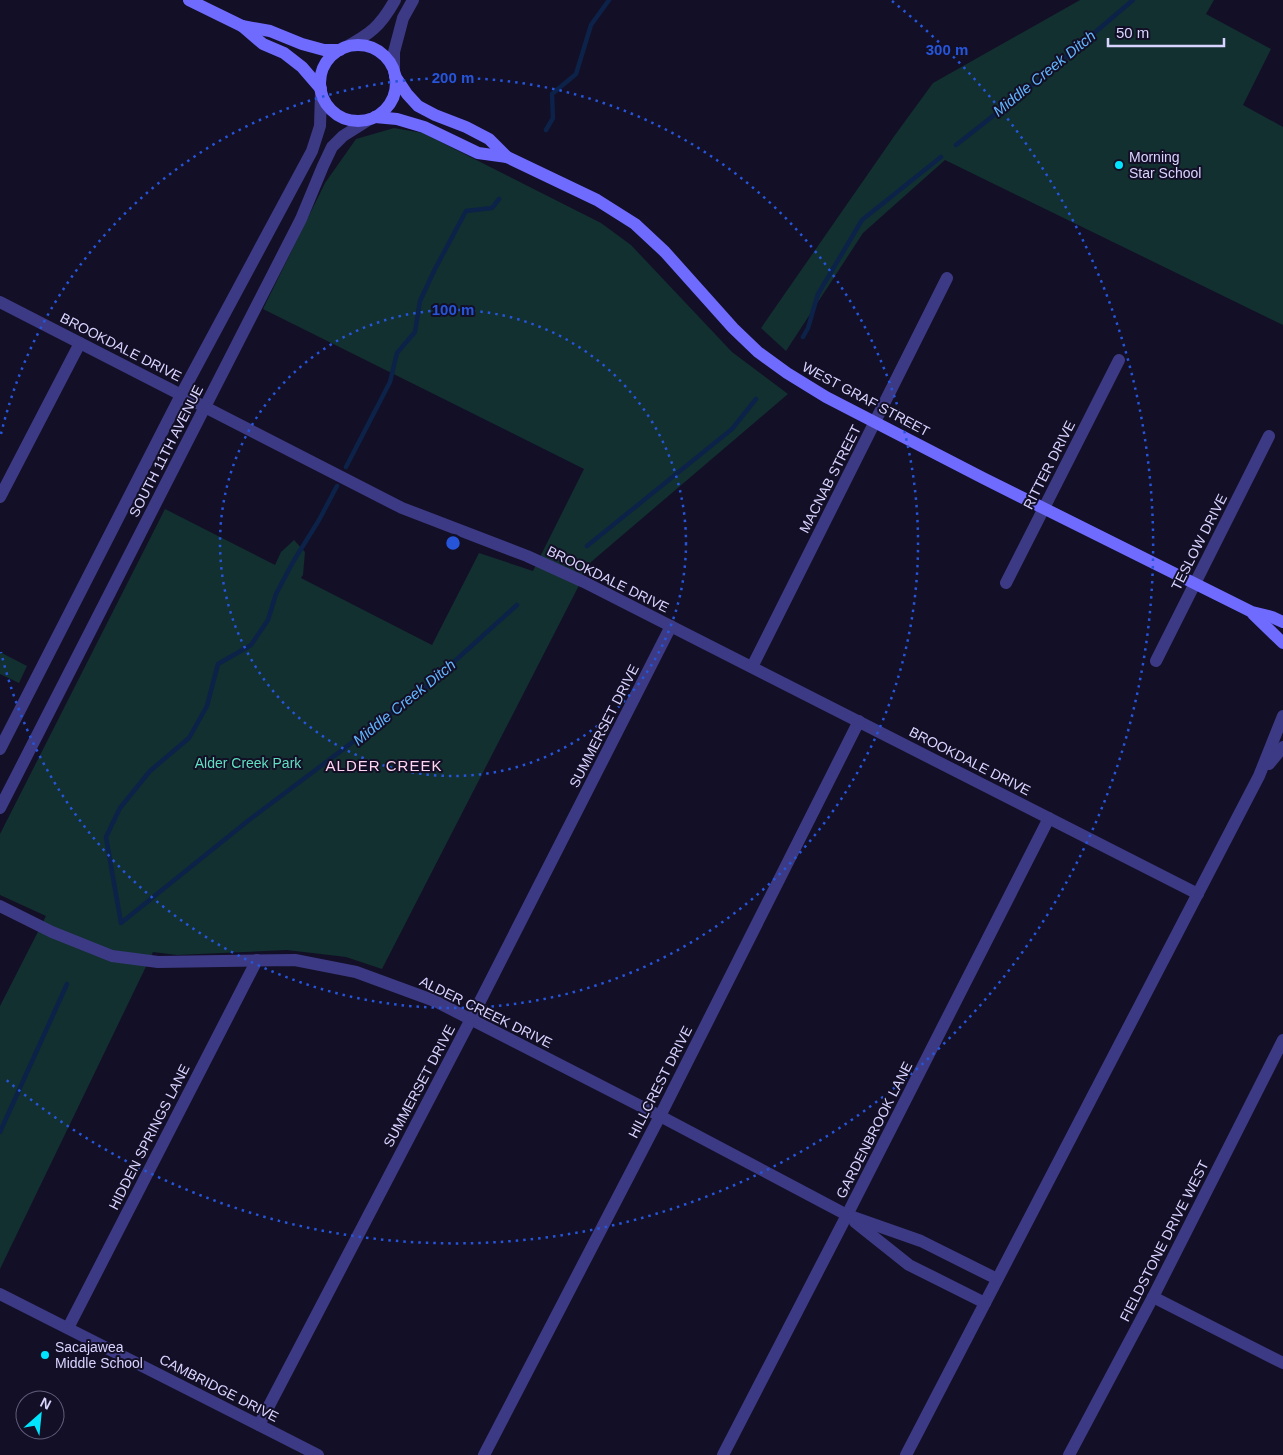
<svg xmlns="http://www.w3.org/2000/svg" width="1283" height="1455" font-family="Helvetica,sans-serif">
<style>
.green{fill:#12302f}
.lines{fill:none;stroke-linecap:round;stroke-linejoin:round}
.stream{stroke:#0c2248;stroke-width:4.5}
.minor{stroke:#3d3a85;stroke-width:12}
.tertiary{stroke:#3d3a85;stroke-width:12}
.secondary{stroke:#6f6bff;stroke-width:12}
.ring{fill:none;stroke:#2655da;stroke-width:2.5;stroke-dasharray:2.5 5}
.poi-dot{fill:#00e5ff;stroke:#130f26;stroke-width:2}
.labels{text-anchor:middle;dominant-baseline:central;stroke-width:4;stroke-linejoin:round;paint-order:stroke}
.poi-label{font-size:14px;fill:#d9d4ff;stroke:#130f26;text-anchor:start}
.street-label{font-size:14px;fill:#d9d4ff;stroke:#130f26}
.park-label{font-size:14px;fill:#5fe0c0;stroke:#130f26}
.water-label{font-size:15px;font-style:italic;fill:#62b6ff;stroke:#130f26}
.neighbourhood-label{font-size:15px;letter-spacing:1px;fill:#ffd6f0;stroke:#130f26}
.centre{fill:#2655da;stroke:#130f26;stroke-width:2.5}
.ring-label{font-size:15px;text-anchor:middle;font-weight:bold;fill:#2655da;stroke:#130f26;stroke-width:4;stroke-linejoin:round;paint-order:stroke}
</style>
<rect width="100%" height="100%" fill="#130f26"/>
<g class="green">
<path d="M 1080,0 L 1214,0 L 1206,14 L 1271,49 L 1243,105 L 1283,127 L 1283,325 L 945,160 L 863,233 L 786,351 L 761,328 L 895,135 L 933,83 Z"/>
<path d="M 394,128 L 423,133 L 601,223 L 631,245 L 732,352 L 788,394 L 591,562 L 382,969 L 346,957 L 287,950 L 177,955 L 153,952 L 0,1269 L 0,1006 L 46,916 L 0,895 L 0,834 L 165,509 L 275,565 L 281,552 L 294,540 L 305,552 L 303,575 L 301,578 L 432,645 L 479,553 L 533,571 L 584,469 L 263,309 L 325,183 L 356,139 Z"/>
<path d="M 0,652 L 27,666 L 19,683 L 0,674 Z"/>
</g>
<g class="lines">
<g class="stream">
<path d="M 546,130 L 553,118 L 552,94 L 576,74 L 591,25 L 609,0"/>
<path d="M 956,145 L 1039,80 L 1133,0"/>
<path d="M 803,337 L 808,328 L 818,294 L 862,220 L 941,157"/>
<path d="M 346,467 L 390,382 L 397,353 L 415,332 L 420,301 L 435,269 L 466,211 L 492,208 L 499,199"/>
<path d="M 337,486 L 319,520 L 293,562 L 276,594 L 268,620 L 251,645 L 218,664 L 207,706 L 189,738 L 150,771 L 120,808 L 106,837 L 121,923 L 249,820 L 426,687 L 517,605"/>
<path d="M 587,546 L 732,429 L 756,399"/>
<path d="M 0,1132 L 67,984"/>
</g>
<g class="minor">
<path d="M 0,302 L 402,508 L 527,556 L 584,582 L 1198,894"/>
<path d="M 0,497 L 80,343"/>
<path d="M 1006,583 L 1119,360"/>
<path d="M 1156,661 L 1269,436"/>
<path d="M 752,667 L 947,278"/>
<path d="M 0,749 L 181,395 L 312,151 L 320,126 L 321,93"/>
<path d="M 0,808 L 301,219 L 323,166 L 332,147 L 343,136 L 370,119"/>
<path d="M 0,906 L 52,932 L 112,956 L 158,962 L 295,960 L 356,972 L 435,1001 L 660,1116 L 847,1215 L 921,1241 L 997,1279"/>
<path d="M 855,1222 L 909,1265 L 985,1303"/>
<path d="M 0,1294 L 318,1455"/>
<path d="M 1153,1297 L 1283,1363"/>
<path d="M 68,1328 L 257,960"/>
<path d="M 259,1425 L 471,1019 L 671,626"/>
<path d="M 484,1455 L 660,1116 L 859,721"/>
<path d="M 723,1455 L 847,1215 L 1049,818"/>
<path d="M 1069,1455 L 1153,1297 L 1283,1040"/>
</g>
<g class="tertiary">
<path d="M 344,48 C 370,34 380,27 395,0"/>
<path d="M 394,72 L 394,52 L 403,18 L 413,0"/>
<path d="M 1269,764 L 1283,747"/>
<path d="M 906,1455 L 1259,776 L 1283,716"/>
</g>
<g class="secondary">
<path d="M 189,0 L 242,26 L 263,44 L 284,53 L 302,67 L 321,89"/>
<path d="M 242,26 L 270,31 L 302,44 L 324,50 L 340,50"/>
<circle cx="358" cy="83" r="38"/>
<path d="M 395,76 L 407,94 L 418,106 L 435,115 L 466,127 L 489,139 L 507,157 L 597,200 L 635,224 L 665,252 L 733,328 L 758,352 L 787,373 L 826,397 L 983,478 L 1252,612 L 1272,617 L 1283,622"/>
<path d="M 375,117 L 397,119 L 424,127 L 478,153 L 507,157"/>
<path d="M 1253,614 L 1283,643"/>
</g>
</g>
<g class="ring">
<circle cx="453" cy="543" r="233"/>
<path d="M1 434A465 465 0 1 1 1 652"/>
<path d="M892 1A698 698 0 1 1 4 1078"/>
</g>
<g class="poi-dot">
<circle cx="1119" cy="165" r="5"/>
<circle cx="45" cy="1355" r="5"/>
</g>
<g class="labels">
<g class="poi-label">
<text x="1129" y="157">Morning<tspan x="1129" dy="16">Star School</tspan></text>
<text x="55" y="1347">Sacajawea<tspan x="55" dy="16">Middle School</tspan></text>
</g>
<g class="street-label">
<text transform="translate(121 347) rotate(27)">BROOKDALE DRIVE</text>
<text transform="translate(866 399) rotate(28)">WEST GRAF STREET</text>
<text transform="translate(166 451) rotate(-63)">SOUTH 11TH AVENUE</text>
<text transform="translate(1049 465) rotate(-63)">RITTER DRIVE</text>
<text transform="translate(830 479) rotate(-63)">MACNAB STREET</text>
<text transform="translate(1199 542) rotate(-63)">TESLOW DRIVE</text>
<text transform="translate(608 579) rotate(26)">BROOKDALE DRIVE</text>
<text transform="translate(604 726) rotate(-63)">SUMMERSET DRIVE</text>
<text transform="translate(970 761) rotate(27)">BROOKDALE DRIVE</text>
<text transform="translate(486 1012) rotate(26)">ALDER CREEK DRIVE</text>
<text transform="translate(660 1082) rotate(-63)">HILLCREST DRIVE</text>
<text transform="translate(419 1086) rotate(-62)">SUMMERSET DRIVE</text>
<text transform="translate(874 1130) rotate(-63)">GARDENBROOK LANE</text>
<text transform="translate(149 1137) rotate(-63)">HIDDEN SPRINGS LANE</text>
<text transform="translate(1164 1241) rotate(-63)">FIELDSTONE DRIVE WEST</text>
<text transform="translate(219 1388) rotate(27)">CAMBRIDGE DRIVE</text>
</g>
<g class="park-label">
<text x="248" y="763">Alder Creek Park</text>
</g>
<g class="water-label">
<text transform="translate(1044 73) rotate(-39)">Middle Creek Ditch</text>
<text transform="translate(404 702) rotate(-39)">Middle Creek Ditch</text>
</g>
<g class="neighbourhood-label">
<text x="384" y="765">ALDER CREEK</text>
</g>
</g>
<circle cx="453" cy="543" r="8" class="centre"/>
<g class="ring-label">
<text x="947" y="55">300 m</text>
<text x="453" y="83">200 m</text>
<text x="453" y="315">100 m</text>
</g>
<g transform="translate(40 1415) rotate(27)"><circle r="24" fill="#130f26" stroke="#625e7d"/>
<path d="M0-4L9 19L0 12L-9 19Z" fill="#00e5ff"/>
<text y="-8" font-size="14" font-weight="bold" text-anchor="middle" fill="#d9d4ff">N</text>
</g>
<path d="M1108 38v8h116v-8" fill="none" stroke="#d9d4ff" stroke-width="2.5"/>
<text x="1116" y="38" font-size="15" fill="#d9d4ff" stroke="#130f26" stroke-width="4" paint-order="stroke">50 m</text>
</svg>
